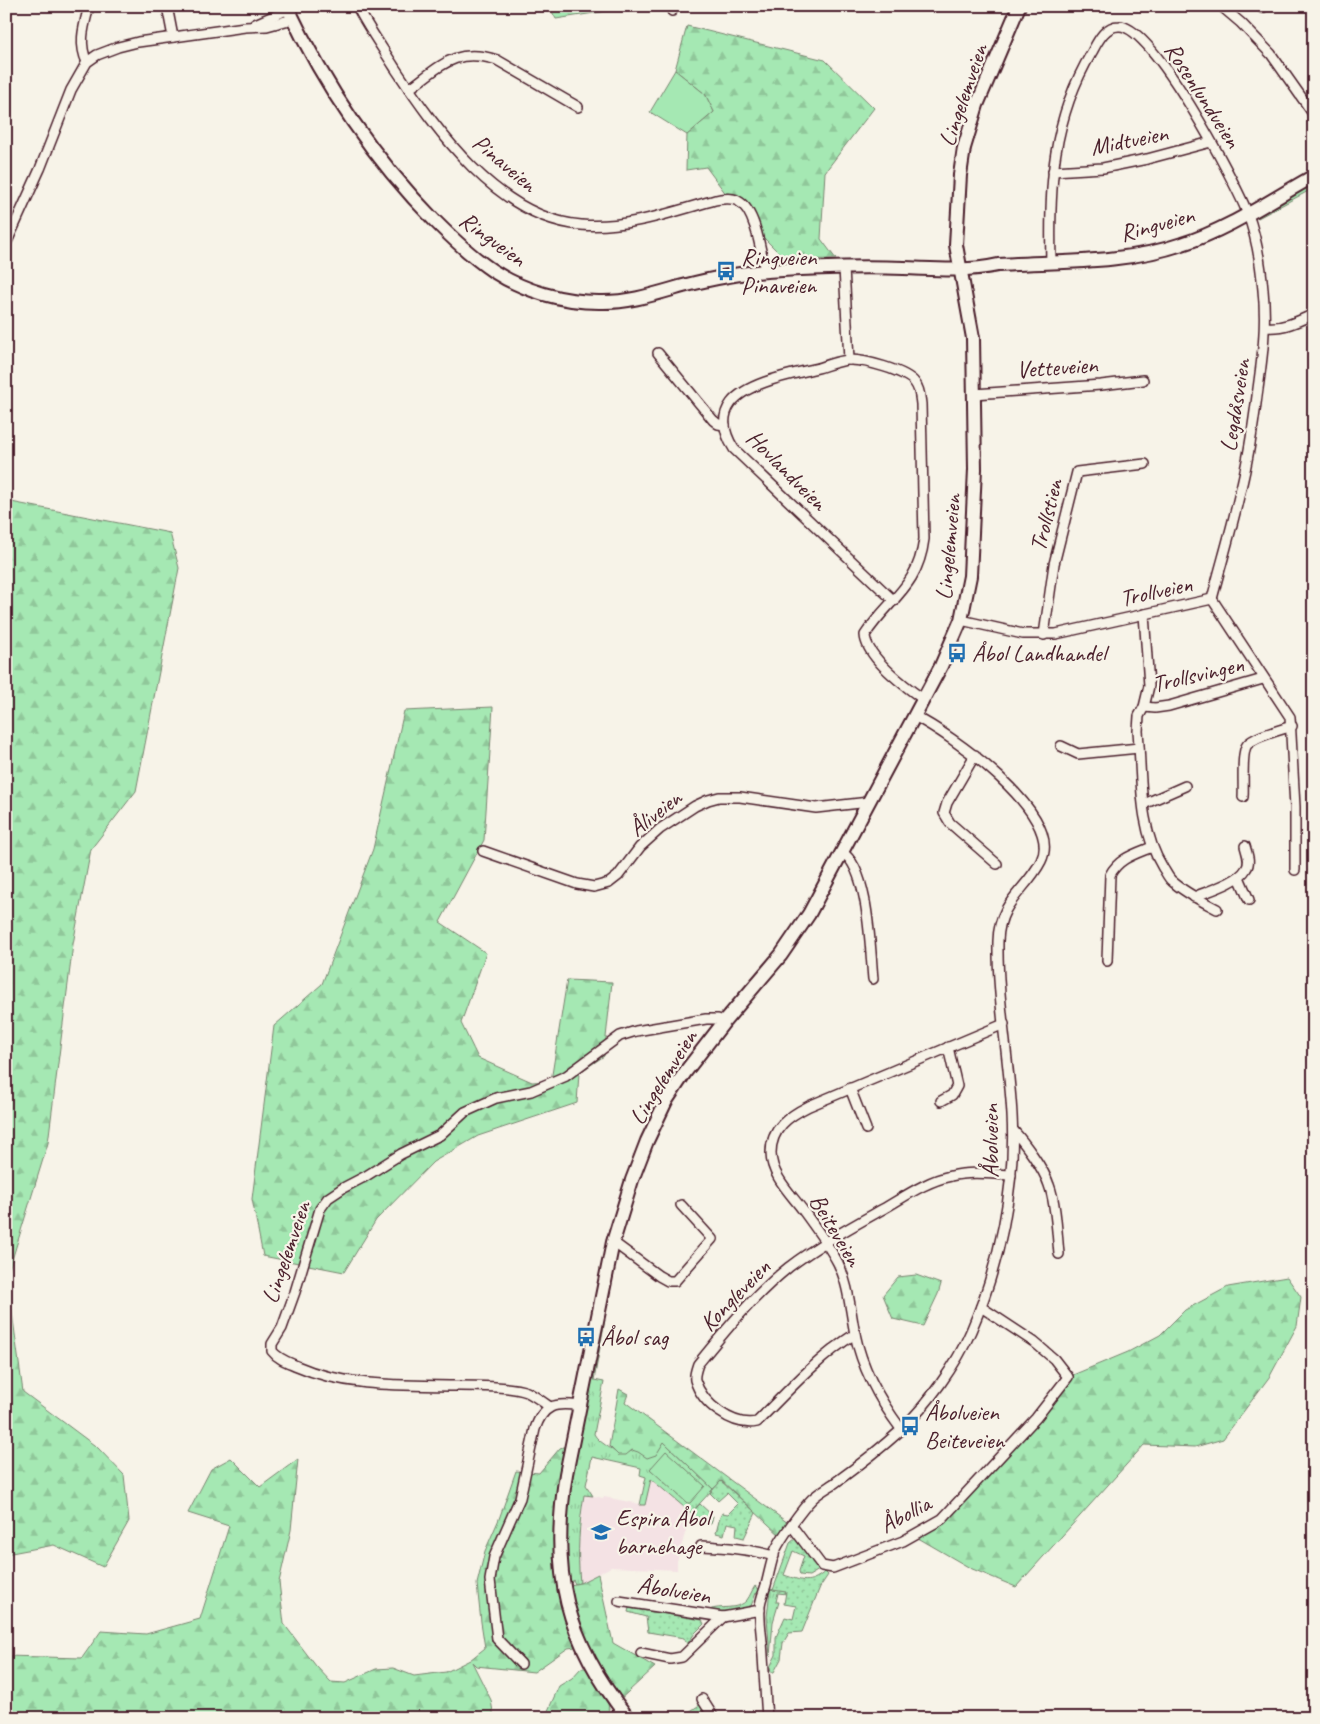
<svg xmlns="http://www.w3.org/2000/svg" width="1320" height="1724" font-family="Caveat,sans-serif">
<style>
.built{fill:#f4e2e4}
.grass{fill:url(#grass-tufts);stroke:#78846f}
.forest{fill:url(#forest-firs);stroke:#78846f}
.park{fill:#a5e8b3;stroke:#78846f}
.garden{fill:url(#garden-dots);stroke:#78846f}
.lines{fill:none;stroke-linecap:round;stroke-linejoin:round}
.minor-casing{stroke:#4a1f2b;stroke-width:12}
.secondary-casing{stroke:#4a1f2b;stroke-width:16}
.minor{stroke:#f7f3e8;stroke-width:9}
.secondary{stroke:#f7f3e8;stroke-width:12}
.labels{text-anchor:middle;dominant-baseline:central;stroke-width:4.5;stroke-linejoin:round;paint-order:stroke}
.street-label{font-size:24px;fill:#4a1f2b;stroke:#f7f3e8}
.poi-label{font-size:24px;fill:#4a1f2b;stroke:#f7f3e8;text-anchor:start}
</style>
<defs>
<pattern id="grass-tufts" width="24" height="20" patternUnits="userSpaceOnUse" patternTransform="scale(1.25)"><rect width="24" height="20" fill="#a5e8b3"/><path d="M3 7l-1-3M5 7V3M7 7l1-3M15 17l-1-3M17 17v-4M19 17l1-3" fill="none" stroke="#90c79a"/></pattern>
<pattern id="forest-firs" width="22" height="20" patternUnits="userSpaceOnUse" patternTransform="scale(1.25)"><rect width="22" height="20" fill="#a5e8b3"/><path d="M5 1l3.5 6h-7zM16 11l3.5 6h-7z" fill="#90c79a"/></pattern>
<pattern id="garden-dots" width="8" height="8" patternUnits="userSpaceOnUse" patternTransform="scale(1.25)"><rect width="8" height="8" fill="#a5e8b3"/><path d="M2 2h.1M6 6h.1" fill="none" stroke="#90c79a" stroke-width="1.8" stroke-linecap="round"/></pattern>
</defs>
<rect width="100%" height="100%" fill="#f7f3e8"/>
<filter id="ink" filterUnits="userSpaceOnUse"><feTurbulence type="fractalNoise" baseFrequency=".02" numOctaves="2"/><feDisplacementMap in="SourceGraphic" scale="10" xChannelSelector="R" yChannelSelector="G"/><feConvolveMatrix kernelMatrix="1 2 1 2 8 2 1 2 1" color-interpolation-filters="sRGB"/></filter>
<g filter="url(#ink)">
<path class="built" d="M 651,1478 L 691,1513 L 677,1561 L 677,1570 L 611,1567 L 580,1583 L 578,1565 L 579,1540 L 584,1494 L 603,1498 L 604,1497 L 645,1505 Z"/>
<g class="grass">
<path d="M 1314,182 L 1314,188 L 1258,218 L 1257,216 Z"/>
<path d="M 597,1318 L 605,1320 L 594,1380 L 604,1382 L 594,1434 C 599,1443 611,1447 618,1455 L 664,1442 L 713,1489 L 691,1513 L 651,1479 L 645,1505 L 640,1505 L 646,1477 L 640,1475 L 641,1468 L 592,1457 L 586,1485 L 593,1496 L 584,1495 C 579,1524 577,1553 580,1583 L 575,1584 L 573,1580 L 570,1585 L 559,1546 Z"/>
<path d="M 755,1586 L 760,1590 L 758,1594 L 756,1593 L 751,1606 L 745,1610 L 709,1612 L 709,1610 C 720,1605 738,1611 747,1600 C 750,1596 752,1590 755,1586 Z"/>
<path d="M 770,1589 L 786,1592 L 787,1594 L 778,1593 L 776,1602 L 779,1602 L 773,1622 L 770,1656 L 767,1617 Z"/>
</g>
<g class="forest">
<path d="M 549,6 L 639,6 L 556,19 Z"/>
<path d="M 687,26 L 825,60 L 874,108 L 825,172 L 821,239 L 836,259 L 786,260 L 755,229 L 749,211 L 729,198 L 706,167 L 686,170 L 687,135 L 714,112 L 705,94 L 675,70 Z"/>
<path d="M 6,501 L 170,533 L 179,568 L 136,791 L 91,849 L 73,944 L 48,1143 L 7,1276 L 23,1392 L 98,1448 L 124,1475 L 129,1521 L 103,1567 L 54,1545 L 6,1554 Z"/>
<path d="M 493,707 L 484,840 L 440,922 L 486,953 L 461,1023 L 478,1058 L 532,1082 L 551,1081 L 567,980 L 612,982 L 604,1056 L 579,1073 L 577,1103 L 478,1136 L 433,1162 L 376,1220 L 344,1272 L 263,1256 L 252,1199 L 274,1026 L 322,984 L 373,849 L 404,711 Z"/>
<path d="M 916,1275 L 941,1284 L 938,1294 L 923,1326 L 893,1319 L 883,1295 L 898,1277 Z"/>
<path d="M 1287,1277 L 1301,1297 L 1297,1326 L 1270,1376 L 1223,1439 L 1195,1447 L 1144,1445 L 1016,1587 L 970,1568 L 913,1535 L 942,1519 L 1068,1377 L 1128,1352 L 1160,1335 L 1185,1310 L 1228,1287 Z"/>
<path d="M 619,1389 L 628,1394 L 625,1402 L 792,1526 L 783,1538 L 722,1481 L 713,1489 L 664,1442 L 656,1455 L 647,1458 L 638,1452 L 632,1450 L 626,1455 L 618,1455 L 609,1446 Z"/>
<path d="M 572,1444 L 559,1546 L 570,1585 L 580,1583 L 598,1574 L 613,1643 L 655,1667 L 616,1703 L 582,1646 L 568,1648 L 534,1672 L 476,1666 L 472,1662 L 491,1700 L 494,1718 L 6,1718 L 6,1656 L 82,1658 L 101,1631 L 146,1634 L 200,1619 L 229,1526 L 188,1513 L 211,1469 L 231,1458 L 260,1487 L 298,1459 L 291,1530 L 279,1582 L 284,1624 L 316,1666 L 331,1682 L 345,1683 L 376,1669 L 393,1668 L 414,1676 L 446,1672 L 470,1660 L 485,1648 L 481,1622 L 477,1584 L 485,1551 L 499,1519 L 516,1471 L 539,1473 L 560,1448 Z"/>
<path d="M 581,1668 L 586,1668 L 608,1704 L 609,1709 L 604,1718 L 576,1718 L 547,1713 L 559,1686 L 572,1678 Z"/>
</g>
<g class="park">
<path d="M 675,70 L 705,94 L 714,112 L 687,135 L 650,112 Z"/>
<path d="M 666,1451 L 705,1486 L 690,1503 L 687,1503 L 650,1469 Z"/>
</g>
<g class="garden">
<path d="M 721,1481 L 756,1513 L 744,1538 L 736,1536 L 737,1525 L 727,1523 L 724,1535 L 716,1533 L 720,1517 L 722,1513 L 728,1514 L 738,1504 L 727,1493 L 718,1501 L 710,1493 Z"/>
<path d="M 700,1504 L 713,1516 L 711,1524 L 703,1524 L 703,1519 L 692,1517 L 691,1513 Z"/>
<path d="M 796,1538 L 816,1563 L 819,1570 L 809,1576 L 800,1575 L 799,1571 L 804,1556 L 793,1551 L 784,1575 C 803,1581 808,1585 825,1572 L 828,1575 L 820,1587 L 802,1632 L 789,1633 L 783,1643 L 781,1659 L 774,1672 L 771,1672 L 770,1667 L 776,1655 L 776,1637 L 785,1617 L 793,1619 L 796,1606 L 784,1604 L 786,1592 L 773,1590 L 790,1543 Z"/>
<path d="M 629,1608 L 702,1620 L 704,1624 L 695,1633 L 687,1644 L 684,1638 L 648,1632 L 646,1617 L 628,1612 Z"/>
<path d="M 701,1704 L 710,1718 L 680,1718 Z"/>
</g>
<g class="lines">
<defs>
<g id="minor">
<path d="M 167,6 L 173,37"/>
<path d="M 357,6 C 368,28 382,47 395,68 C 437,131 498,218 581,225 C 626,229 672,212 715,200 C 722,199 731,197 738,201 C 756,210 761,253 765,271"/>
<path d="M 1221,6 L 1241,23 L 1271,54 L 1314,115"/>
<path d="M 1262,8 L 1265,6"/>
<path d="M 672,11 L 673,6"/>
<path d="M 255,24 L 289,9"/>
<path d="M 87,62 C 78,43 84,26 89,6"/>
<path d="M 409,89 C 441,66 455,47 497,60 L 578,107"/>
<path d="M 1053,171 L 1103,168 L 1147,159 L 1211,142"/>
<path d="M 6,244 L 40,169 L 71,90 L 87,62 L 97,55 L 118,47 L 138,42 L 245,27 L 267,26 L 293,19"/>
<path d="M 1051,262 C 1049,186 1052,119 1092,52 C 1098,41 1105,26 1119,26 C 1153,25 1234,180 1247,212 C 1256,235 1261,266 1263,290 C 1267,327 1262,360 1257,396 C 1253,428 1248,461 1240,492 C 1232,528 1221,564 1212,599"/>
<path d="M 844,268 L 849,360"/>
<path d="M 1266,327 C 1283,329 1299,321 1314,314"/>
<path d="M 658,353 L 713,420 L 718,424 L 725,425"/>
<path d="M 974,394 L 1101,385 L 1143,380"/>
<path d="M 894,601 L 734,449 C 725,435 720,418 731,403 C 747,382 794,374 818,368 C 828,365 838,361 848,360 C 863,359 907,371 915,383 C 920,389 920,397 921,404 L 924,539 C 918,588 889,598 865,635 C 866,657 906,687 923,699"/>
<path d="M 1144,614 L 1149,686 L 1144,707 L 1139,716 L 1138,731 C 1142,776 1138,828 1163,868 C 1166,872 1168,878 1172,881 C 1185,893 1202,901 1217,909"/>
<path d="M 961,620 L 1023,634 L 1056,634 L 1212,599 L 1290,717 L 1295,807 L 1295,870"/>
<path d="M 1044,635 L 1054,564 L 1077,472 L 1145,464"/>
<path d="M 1144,707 L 1155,708 L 1169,706 L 1263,679"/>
<path d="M 1061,746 L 1078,754 L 1139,748"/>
<path d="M 975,755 L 947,803 L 944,813 L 950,823 L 997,864"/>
<path d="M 1243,797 C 1244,786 1241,753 1247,745 C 1254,736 1281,730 1292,726"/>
<path d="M 1144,804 L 1185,786"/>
<path d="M 483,851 L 577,884 L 594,887 L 609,883 L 618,876 L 640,847 L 660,829 L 695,806 L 708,800 L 719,797 L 740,797 L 816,808 L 869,802"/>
<path d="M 842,852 C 869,869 870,948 873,979"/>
<path d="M 1239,877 L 1249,900"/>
<path d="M 1194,897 C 1208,891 1239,882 1246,869 C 1251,862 1247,854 1245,846"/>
<path d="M 1107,961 L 1110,875 C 1119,858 1135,854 1152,847"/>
<path d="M 850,1088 L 866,1129"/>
<path d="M 941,1101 L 952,1095 L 957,1086 L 948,1047"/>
<path d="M 1013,1130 C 1024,1142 1044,1169 1049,1185 C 1056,1203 1057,1234 1059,1254"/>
<path d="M 613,1242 L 659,1276 L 668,1281 L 675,1281 L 712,1239 L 681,1205"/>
<path d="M 855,1334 C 817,1358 788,1391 757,1422 C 733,1427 702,1404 695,1380 C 694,1375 696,1370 698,1364 C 725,1331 754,1295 789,1267 C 818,1245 851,1227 883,1209 C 904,1197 926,1181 951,1176 C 971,1171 991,1174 1011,1175"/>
<path d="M 550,1407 C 543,1402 535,1396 527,1392 C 512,1386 476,1386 459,1386 C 406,1385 347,1388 297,1366 C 288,1362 278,1359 272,1351 L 272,1344 L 282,1328 L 295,1292 L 320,1209 L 328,1198 L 343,1188 L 366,1176 L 401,1154 L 440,1135 L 465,1112 L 496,1098 L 531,1091 L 566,1076 L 620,1036 L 636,1031 L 706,1019 L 718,1019 L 724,1022"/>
<path d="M 901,1429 C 880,1401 862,1368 855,1334 C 850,1310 849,1285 838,1263 C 828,1244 815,1227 802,1209 C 790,1193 771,1175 771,1153 C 771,1128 789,1116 809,1106 L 1004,1024"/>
<path d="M 792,1526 L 822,1566 L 833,1568 L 903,1541 L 942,1519 L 1036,1418 L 1068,1377 L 1054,1359 L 1034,1342 L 981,1307"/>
<path d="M 701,1546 C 725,1547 750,1549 774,1556"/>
<path d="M 619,1601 L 723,1617 L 760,1610"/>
<path d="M 641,1653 L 670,1659 L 682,1657 L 723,1617"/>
<path d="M 521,1664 L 497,1639 L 490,1580 L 494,1557 L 520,1498 L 535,1429 C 543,1405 555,1402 579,1406"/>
<path d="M 702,1699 L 714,1718"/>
<path d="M 767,1718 C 765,1693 764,1667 762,1642 C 761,1631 759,1618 760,1607 C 760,1600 764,1592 766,1585 C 769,1574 771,1562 775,1551 C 781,1538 802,1509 812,1499 C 819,1492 829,1487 836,1482 C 858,1466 880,1449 900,1431 C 927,1405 956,1366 971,1331 C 999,1267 1016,1186 1012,1115 C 1009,1058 997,999 998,941 C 999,901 1026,891 1041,861 C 1065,814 949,733 914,716"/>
</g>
<g id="secondary">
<path d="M 287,6 C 324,85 374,159 435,221 C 453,239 472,257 493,271 C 524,291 562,302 599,302 C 628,303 655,294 683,286 C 710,279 738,273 767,271 C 812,268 858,266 904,268 C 937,269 965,272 998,265 C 1059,261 1124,264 1182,244 C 1228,230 1272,199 1314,176"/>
<path d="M 628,1718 C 565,1639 550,1572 566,1474 L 613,1242 L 632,1180 L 647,1141 L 666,1101 L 686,1071 L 724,1022 L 781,955 L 809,914 L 941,666 L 961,620 L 970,576 L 975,469 L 973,338 L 956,245 L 960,175 L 964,148 L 977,105 L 1019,6"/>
</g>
</defs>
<use href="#minor" class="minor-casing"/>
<use href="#secondary" class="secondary-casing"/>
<use href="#minor" class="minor"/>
<use href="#secondary" class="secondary"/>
</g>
</g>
<defs>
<symbol id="bus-bare" viewBox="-9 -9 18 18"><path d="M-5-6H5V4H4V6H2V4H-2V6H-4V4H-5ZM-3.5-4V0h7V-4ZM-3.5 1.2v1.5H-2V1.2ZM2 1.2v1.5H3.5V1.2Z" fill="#1f6fb2" stroke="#f7f3e8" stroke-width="2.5" paint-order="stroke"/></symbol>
<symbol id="school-bare" viewBox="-9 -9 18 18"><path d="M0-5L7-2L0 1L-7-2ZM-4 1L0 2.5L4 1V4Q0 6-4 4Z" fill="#1f6fb2" stroke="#f7f3e8" stroke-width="2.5" paint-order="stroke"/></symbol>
</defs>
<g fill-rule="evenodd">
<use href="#bus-bare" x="712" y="257" width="28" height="28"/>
<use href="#bus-bare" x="943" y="639" width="28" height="28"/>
<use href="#bus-bare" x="572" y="1323" width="28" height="28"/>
<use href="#bus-bare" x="896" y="1412" width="28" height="28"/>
<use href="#school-bare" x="587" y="1518" width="28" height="28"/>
</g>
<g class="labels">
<g class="street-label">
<text transform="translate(963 95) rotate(-71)">Lingelemveien</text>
<text transform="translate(1203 95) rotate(57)">Rosenlundveien</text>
<text transform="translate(1129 140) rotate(-11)">Midtveien</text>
<text transform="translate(505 163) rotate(40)">Pinaveien</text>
<text transform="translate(1157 224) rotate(-15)">Ringveien</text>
<text transform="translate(493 239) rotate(36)">Ringveien</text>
<text transform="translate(1057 367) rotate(-4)">Vetteveien</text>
<text transform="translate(1235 405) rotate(-81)">Legdåsveien</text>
<text transform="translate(787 470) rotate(45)">Hovlandveien</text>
<text transform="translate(1046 515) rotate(-76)">Trollstien</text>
<text transform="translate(948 547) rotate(-85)">Lingelemveien</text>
<text transform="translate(1156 591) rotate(-12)">Trollveien</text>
<text transform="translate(1198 674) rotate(-13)">Trollsvingen</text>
<text transform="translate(655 813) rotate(-38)">Åliveien</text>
<text transform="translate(663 1077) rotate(-58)">Lingelemveien</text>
<text transform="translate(990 1141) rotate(-90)">Åbolveien</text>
<text transform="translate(836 1230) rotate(59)">Beiteveien</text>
<text transform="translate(286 1252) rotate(-71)">Lingelemveien</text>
<text transform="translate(735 1295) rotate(-46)">Kongleveien</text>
<text transform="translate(905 1514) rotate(-28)">Åbollia</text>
<text transform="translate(674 1590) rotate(9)">Åbolveien</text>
</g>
<g class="poi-label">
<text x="741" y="257">Ringveien<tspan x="741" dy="28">Pinaveien</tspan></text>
<text x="972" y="653">Åbol Landhandel</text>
<text x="601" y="1337">Åbol sag</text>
<text x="925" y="1412">Åbolveien<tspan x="925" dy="28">Beiteveien</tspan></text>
<text x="616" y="1518">Espira Åbol<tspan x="616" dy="28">barnehage</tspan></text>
</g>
</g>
<rect width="1320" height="1724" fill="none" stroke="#f7f3e8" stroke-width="25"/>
<rect x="12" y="12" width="1295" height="1699" fill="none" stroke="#4a1f2b" stroke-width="2" filter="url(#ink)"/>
</svg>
